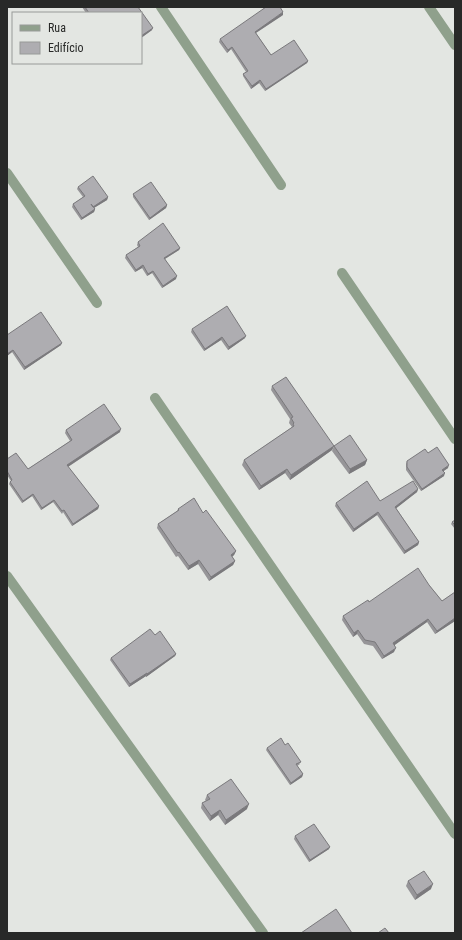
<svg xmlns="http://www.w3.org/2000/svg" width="462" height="940" font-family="'Roboto Condensed',sans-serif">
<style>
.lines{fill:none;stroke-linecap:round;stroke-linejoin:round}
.street{stroke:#8fa08c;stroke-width:10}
.wall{fill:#969598}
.shaded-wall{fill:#7a797c}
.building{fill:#aeadb1;stroke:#7a797c}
</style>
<rect width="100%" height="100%" fill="#e3e6e2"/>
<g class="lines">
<g class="street">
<path d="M 161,7 L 281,185"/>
<path d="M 429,7 L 455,45"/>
<path d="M 7,173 L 97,303"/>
<path d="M 342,273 L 455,439"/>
<path d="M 155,398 L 455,834"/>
<path d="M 7,576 L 263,933"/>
</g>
</g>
<g class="wall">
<path d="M 82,7 L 138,7 L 152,30 L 141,38 L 141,13 L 86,13 Z"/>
<path d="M 283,15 L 256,33 L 271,55 L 308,61 L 307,63 L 265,91 L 259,83 L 251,89 L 243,76 L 243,74 L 246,72 L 231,49 L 227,53 L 219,42 L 220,39 Z"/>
<path d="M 78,187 L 108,197 L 107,200 L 94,208 L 95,209 L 94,212 L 81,220 L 72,207 L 73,204 L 83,197 L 77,189 Z"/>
<path d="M 133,194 L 167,205 L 166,208 L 149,220 L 133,197 Z"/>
<path d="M 138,242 L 180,248 L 179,250 L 165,259 L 176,279 L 162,288 L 152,273 L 147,276 L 142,268 L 135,272 L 125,258 L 126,255 L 138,247 L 137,245 Z"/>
<path d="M 192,329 L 245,338 L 228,350 L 221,340 L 204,351 L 191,332 Z"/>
<path d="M 7,335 L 61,345 L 24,370 L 12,352 L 7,356 Z"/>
<path d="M 272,386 L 334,446 L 332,450 L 290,480 L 285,473 L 259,490 L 242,465 L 244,460 L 291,428 L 292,427 L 289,423 L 290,419 L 271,390 Z"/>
<path d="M 66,430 L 120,432 L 68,467 L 99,506 L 98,509 L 72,526 L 63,512 L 62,514 L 53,502 L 41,510 L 32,496 L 22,503 L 9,484 L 10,482 L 11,481 L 7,475 L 7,459 L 28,469 L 70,441 L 65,433 Z"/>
<path d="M 334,446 L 367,460 L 365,465 L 349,474 L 332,451 Z"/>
<path d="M 407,461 L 448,468 L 443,471 L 444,476 L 421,491 L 406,470 L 406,464 Z"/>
<path d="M 418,489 L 417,492 L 396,508 L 419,542 L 418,545 L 404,554 L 377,515 L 353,532 L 335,506 L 336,503 L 380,501 Z"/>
<path d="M 178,509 L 203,513 L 236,551 L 234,555 L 232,557 L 235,561 L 233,565 L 209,581 L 198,564 L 188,570 L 178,556 L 176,557 L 157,528 L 158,524 L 177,511 Z"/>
<path d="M 455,520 L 455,529 L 451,524 L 452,522 Z"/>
<path d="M 429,585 L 442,601 L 455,592 L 455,621 L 435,634 L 427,622 L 394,645 L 394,652 L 382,659 L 373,646 L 364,644 L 357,634 L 353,637 L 342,620 L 343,616 L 369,602 Z"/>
<path d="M 155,635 L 176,654 L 175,656 L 146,677 L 146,676 L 129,687 L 110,660 L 111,658 Z"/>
<path d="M 285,745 L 300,764 L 297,766 L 303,774 L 302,777 L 290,785 L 266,750 L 267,748 Z"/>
<path d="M 207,795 L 247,809 L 225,825 L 218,815 L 210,821 L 201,808 L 202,803 L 206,801 L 205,800 Z"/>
<path d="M 295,836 L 329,849 L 309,862 L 294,839 Z"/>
<path d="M 408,881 L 431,889 L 415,900 L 406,886 Z"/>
</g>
<g class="shaded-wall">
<path d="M 283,12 L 283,15 L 254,34 L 255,32 Z"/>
<path d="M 153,28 L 152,30 L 141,38 L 141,36 Z"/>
<path d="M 232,47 L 231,49 L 227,53 L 228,50 Z"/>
<path d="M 308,61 L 307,63 L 265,91 L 266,89 Z"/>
<path d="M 260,80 L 259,83 L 251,89 L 252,86 Z"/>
<path d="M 108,197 L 107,200 L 92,209 L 93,207 Z"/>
<path d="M 167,205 L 166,208 L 149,220 L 150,218 Z"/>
<path d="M 95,209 L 94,212 L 81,220 L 82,218 Z"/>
<path d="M 180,248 L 179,250 L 163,260 L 164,258 Z"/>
<path d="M 143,265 L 142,268 L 135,272 L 136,270 Z"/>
<path d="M 153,271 L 152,273 L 147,276 L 148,274 Z"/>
<path d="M 177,276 L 176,279 L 162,288 L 163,286 Z"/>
<path d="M 246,336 L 245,338 L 228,350 L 229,347 Z"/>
<path d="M 222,337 L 221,340 L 204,351 L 205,349 Z"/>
<path d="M 62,343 L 61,345 L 24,370 L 25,367 Z"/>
<path d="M 13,350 L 12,352 L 7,356 L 7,354 Z"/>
<path d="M 121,429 L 120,432 L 66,468 L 67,465 Z"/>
<path d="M 334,446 L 332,450 L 290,480 L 291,475 Z"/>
<path d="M 367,460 L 365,465 L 349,474 L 350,469 Z"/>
<path d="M 449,465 L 448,468 L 441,473 L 442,470 Z"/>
<path d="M 287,469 L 285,473 L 259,490 L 261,486 Z"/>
<path d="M 445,473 L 444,476 L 421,491 L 422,489 Z"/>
<path d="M 418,489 L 417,492 L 394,510 L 395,507 Z"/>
<path d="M 33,494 L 32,496 L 22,503 L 23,501 Z"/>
<path d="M 54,500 L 53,502 L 41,510 L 42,508 Z"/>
<path d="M 99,506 L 98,509 L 72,526 L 73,524 Z"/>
<path d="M 378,512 L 377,515 L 353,532 L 354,529 Z"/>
<path d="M 419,542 L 418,545 L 404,554 L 405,551 Z"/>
<path d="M 236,551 L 234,555 L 229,559 L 231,555 Z"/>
<path d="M 199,560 L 198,564 L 188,570 L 189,566 Z"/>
<path d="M 235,561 L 233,565 L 209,581 L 211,577 Z"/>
<path d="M 455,618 L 455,621 L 435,634 L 437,631 Z"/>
<path d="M 428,619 L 427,622 L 392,647 L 393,643 Z"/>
<path d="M 358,630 L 357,634 L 353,637 L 354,633 Z"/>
<path d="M 396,648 L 394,652 L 382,659 L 384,656 Z"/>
<path d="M 176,654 L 175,656 L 146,677 L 147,674 Z"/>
<path d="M 147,673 L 146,676 L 129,687 L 130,684 Z"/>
<path d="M 303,774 L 302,777 L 290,785 L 291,783 Z"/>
<path d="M 249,804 L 247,809 L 225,825 L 226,820 Z"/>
<path d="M 220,810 L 218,815 L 210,821 L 211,816 Z"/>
<path d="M 330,847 L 329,849 L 309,862 L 310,860 Z"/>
<path d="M 433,884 L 431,889 L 415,900 L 417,895 Z"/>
</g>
<g class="building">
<path d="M 85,7 L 138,7 L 153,28 L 141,36 L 141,13 L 89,13 Z"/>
<path d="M 266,7 L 280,7 L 283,12 L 255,32 L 271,55 L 294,40 L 308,61 L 266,89 L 260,80 L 252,86 L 243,74 L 248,71 L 232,47 L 228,50 L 220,39 Z"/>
<path d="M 93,176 L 108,197 L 93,207 L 91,204 L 95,209 L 82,218 L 73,204 L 85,196 L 78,187 Z"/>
<path d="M 151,182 L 167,205 L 150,218 L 133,194 Z"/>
<path d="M 163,223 L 180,248 L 164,258 L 177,276 L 163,286 L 153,271 L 148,274 L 143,265 L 136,270 L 126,255 L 140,246 L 138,242 Z"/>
<path d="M 227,306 L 246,336 L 229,347 L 222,337 L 205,349 L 192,329 Z"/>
<path d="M 41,312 L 62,343 L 25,367 L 13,350 L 7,354 L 7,335 Z"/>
<path d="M 286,377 L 334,446 L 291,475 L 287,469 L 261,486 L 244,460 L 294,426 L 293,424 L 294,423 L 291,418 L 293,417 L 272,386 Z"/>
<path d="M 104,404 L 121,429 L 67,465 L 99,506 L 73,524 L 64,510 L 62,511 L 54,500 L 42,508 L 33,494 L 23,501 L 10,482 L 12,480 L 7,471 L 7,459 L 16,453 L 28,469 L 72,440 L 66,430 Z"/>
<path d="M 350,435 L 367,460 L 350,469 L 334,446 Z"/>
<path d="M 437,447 L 449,465 L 442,470 L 445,473 L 422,489 L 407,467 L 407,461 L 425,449 L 428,453 Z"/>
<path d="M 367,481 L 380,501 L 413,481 L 418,489 L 395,507 L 419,542 L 405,551 L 378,512 L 354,529 L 336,503 Z"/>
<path d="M 194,498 L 203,513 L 206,510 L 236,551 L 231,555 L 235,561 L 211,577 L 199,560 L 189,566 L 179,552 L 178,553 L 158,524 L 179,510 L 178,509 Z"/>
<path d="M 455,520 L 455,525 L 452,522 Z"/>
<path d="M 418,568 L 429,585 L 442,601 L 455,592 L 455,618 L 437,631 L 428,619 L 393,643 L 396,648 L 384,656 L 375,642 L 365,640 L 358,630 L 354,633 L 343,616 L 368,600 L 369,602 Z"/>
<path d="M 150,629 L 155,635 L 160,631 L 176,654 L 147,674 L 147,673 L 130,684 L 111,658 Z"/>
<path d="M 281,738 L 285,745 L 288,743 L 301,762 L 296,764 L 303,774 L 291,783 L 267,748 Z"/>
<path d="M 231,779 L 249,804 L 226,820 L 220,810 L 211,816 L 202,803 L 210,799 L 207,795 Z"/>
<path d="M 314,824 L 330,847 L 310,860 L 295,836 Z"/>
<path d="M 424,871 L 433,884 L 417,895 L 408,881 Z"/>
<path d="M 336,909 L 352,933 L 301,933 Z"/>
<path d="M 385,928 L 389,933 L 378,933 Z"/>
</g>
<rect width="462" height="940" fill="none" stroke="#282928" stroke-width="16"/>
<rect x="12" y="12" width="130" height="52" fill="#e3e6e2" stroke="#989a98"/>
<rect x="20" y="25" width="20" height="6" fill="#8fa08c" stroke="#989a98"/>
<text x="48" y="32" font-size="12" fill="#282928">Rua</text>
<rect x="20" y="42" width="20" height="12" fill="#aeadb1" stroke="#989a98"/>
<text x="48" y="52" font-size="12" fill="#282928">Edifício</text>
</svg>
